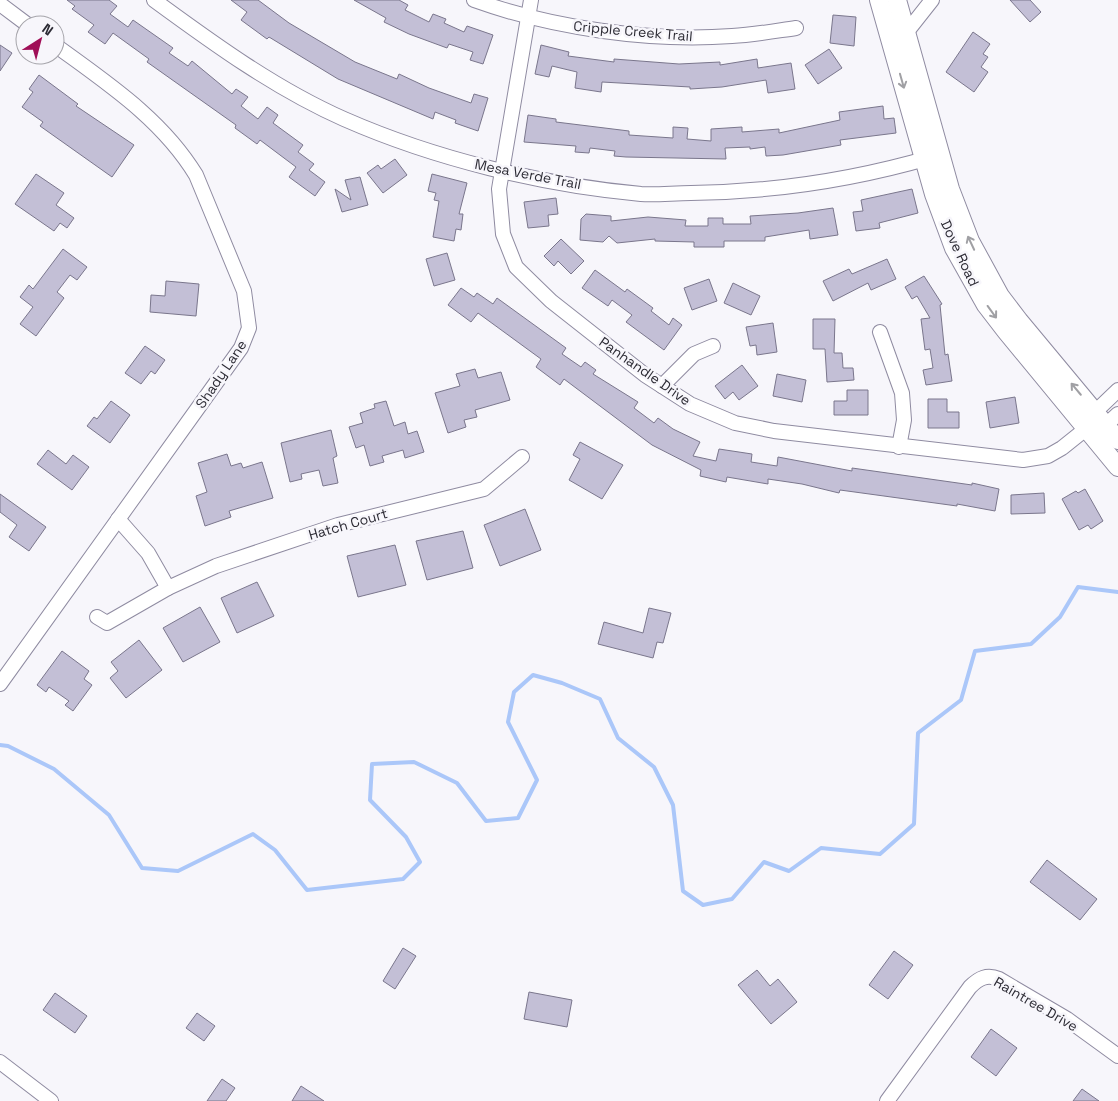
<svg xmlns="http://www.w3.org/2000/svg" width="1118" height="1101" font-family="'Space Grotesk',sans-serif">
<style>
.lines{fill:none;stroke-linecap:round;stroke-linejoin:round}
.stream{stroke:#abc7f9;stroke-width:4}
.building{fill:#c3bfd6;stroke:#7a768c}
.minor-casing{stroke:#8f8ba1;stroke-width:16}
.major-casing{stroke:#8f8ba1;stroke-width:20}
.minor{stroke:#fff;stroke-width:14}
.major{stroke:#fff;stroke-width:18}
.oneway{stroke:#a0a0a4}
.labels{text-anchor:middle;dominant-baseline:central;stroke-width:5;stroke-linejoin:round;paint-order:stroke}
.street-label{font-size:14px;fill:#2c2b34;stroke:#f7f6fb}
</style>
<rect width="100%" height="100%" fill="#f7f6fb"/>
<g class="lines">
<path class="stream" d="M 0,745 L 8,746 L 54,769 L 109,815 L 142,868 L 178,871 L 253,834 L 275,850 L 307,890 L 403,879 L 420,862 L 406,837 L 370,800 L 372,764 L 414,762 L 457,783 L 486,821 L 518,818 L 537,780 L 508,722 L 514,692 L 533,675 L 562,683 L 600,699 L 618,738 L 654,767 L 673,805 L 683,891 L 703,905 L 732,899 L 764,862 L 789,871 L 821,848 L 880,854 L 914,824 L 918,733 L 961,700 L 975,651 L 1031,644 L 1060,617 L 1078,587 L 1118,592"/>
</g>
<g class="building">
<path d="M 67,0 L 109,0 L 117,6 L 110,14 L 128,27 L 133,20 L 173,48 L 169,53 L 188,66 L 192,61 L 232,94 L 236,89 L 248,97 L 241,106 L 258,119 L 267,107 L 278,115 L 273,123 L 303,145 L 298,152 L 314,164 L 309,170 L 325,182 L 315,196 L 289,177 L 296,167 L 260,140 L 257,144 L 235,128 L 236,125 L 147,62 L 149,59 L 113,33 L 105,44 L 88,32 L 94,25 L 72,9 L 75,6 Z"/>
<path d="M 231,0 L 258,0 L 289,23 L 355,62 L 397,79 L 399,74 L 429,88 L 471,103 L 474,94 L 488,98 L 478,131 L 455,123 L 456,120 L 435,112 L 433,119 L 338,79 L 269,37 L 267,39 L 241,20 L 247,12 Z"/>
<path d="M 354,0 L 399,0 L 408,5 L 405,10 L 429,22 L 433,14 L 446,19 L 444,23 L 464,32 L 467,26 L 493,35 L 483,64 L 470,60 L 473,52 L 449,44 L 447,48 L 409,34 L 384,22 L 386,18 Z"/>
<path d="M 1010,0 L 1030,0 L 1041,12 L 1030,22 Z"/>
<path d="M 833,15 L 856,17 L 854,46 L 830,43 Z"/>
<path d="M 973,32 L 990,44 L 983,54 L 988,57 L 981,67 L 988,72 L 974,92 L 946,72 Z"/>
<path d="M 0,45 L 12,53 L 0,71 Z"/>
<path d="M 541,45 L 569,52 L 568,56 L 614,62 L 614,59 L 679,64 L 720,62 L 720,65 L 757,59 L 758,68 L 791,63 L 795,89 L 768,93 L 766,80 L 722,87 L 690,89 L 690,87 L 602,82 L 601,92 L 575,88 L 577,72 L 552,66 L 549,77 L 535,74 Z"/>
<path d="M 829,49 L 842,68 L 818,84 L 805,65 Z"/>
<path d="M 39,75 L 78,104 L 76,106 L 134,145 L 112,177 L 40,126 L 43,122 L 22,107 L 33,92 L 29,89 Z"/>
<path d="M 883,106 L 884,119 L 894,118 L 896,133 L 840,140 L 841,145 L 783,155 L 766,156 L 765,147 L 750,149 L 750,147 L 725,148 L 726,159 L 626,157 L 614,156 L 615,151 L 590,148 L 589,153 L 575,152 L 576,146 L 524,142 L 528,115 L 556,119 L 556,122 L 629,131 L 629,135 L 673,138 L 673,127 L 688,128 L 687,139 L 711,141 L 711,129 L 742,127 L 742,132 L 779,129 L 779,133 L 840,120 L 839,112 Z"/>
<path d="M 395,159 L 407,175 L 383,193 L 367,173 L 378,165 L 381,169 Z"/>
<path d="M 36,174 L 64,193 L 56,205 L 74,218 L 67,228 L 60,223 L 54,231 L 15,204 Z"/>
<path d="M 432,174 L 467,183 L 459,214 L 463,214 L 461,230 L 456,229 L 454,241 L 433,237 L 439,201 L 434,200 L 436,193 L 428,191 Z"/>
<path d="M 360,177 L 368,205 L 342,212 L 335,189 L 351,200 L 345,180 Z"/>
<path d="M 912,189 L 918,213 L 879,223 L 880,228 L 856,231 L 853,212 L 863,211 L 861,200 Z"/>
<path d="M 556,198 L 558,214 L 548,215 L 549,226 L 528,228 L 524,202 Z"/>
<path d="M 833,208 L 838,235 L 810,239 L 809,230 L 765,237 L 765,241 L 724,241 L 724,247 L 694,247 L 694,242 L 655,241 L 655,239 L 617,243 L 609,236 L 603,242 L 580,240 L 581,219 L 586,214 L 611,216 L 611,221 L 648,217 L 686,220 L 685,226 L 708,226 L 708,218 L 723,218 L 723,224 L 751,224 L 750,216 L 798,213 Z"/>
<path d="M 561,239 L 584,261 L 571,274 L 558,261 L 554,266 L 544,256 Z"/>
<path d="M 63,249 L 87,267 L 77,280 L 70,275 L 57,292 L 64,298 L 36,336 L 20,324 L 33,307 L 20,297 L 29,285 L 33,289 Z"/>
<path d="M 447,253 L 455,280 L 434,286 L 426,259 Z"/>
<path d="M 887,259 L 896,279 L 871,290 L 868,283 L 833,301 L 823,281 L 849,269 L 852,274 Z"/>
<path d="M 595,270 L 625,292 L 627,289 L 653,308 L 651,311 L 669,325 L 673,318 L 682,325 L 664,350 L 626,322 L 632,315 L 612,300 L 608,306 L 582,288 Z"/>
<path d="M 924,276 L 942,304 L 940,305 L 945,355 L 948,354 L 952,381 L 926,385 L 923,370 L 933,368 L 930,349 L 925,350 L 921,319 L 930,318 L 917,296 L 912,299 L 905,287 Z"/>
<path d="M 709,279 L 717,301 L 692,310 L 684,288 Z"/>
<path d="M 166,281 L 199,284 L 196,316 L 150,312 L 151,295 L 165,296 Z"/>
<path d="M 733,283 L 760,296 L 751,315 L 724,303 Z"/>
<path d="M 461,288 L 474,297 L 477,293 L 493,304 L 497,298 L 566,348 L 562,354 L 581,367 L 585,362 L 596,370 L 593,374 L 638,402 L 634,408 L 654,423 L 658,418 L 673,429 L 700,442 L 693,456 L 716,461 L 719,449 L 752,454 L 751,462 L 777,466 L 778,457 L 852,471 L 852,468 L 972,485 L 972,483 L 999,489 L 995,511 L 957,504 L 957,506 L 840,490 L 839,493 L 802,484 L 768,479 L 768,484 L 727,477 L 726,482 L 700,476 L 701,470 L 652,445 L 564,379 L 560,385 L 536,367 L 541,359 L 478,313 L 471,322 L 448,305 Z"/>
<path d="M 813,319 L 835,319 L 834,353 L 842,353 L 843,368 L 853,368 L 854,380 L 827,382 L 825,349 L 813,349 Z"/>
<path d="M 773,323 L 777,352 L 757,355 L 756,345 L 750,346 L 746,327 Z"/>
<path d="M 145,346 L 165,360 L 155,374 L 151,371 L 141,384 L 125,373 Z"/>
<path d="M 742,365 L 758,386 L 739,400 L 733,392 L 725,399 L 715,386 Z"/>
<path d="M 475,369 L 478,378 L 501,372 L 510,400 L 475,410 L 477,417 L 464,420 L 466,427 L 448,433 L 435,393 L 460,386 L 456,374 Z"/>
<path d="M 777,374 L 806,380 L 802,402 L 773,396 Z"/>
<path d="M 847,390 L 868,390 L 868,415 L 834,415 L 834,401 L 847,401 Z"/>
<path d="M 1015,397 L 1019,423 L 990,428 L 986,402 Z"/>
<path d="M 928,399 L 947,399 L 947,412 L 959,412 L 959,428 L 928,428 Z"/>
<path d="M 111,401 L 130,415 L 110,443 L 87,426 L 94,417 L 97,419 Z"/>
<path d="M 386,401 L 394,426 L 405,422 L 408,434 L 417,431 L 424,452 L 405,458 L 403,450 L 382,456 L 384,462 L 370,466 L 364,445 L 356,448 L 349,427 L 363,423 L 360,413 L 375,408 L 374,404 Z"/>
<path d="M 331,430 L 337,456 L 333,458 L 338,483 L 323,486 L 319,470 L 301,474 L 302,479 L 290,482 L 281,443 Z"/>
<path d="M 580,442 L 623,465 L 602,499 L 569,480 L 580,459 L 573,455 Z"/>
<path d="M 48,450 L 66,464 L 73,455 L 89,467 L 72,490 L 37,464 Z"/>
<path d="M 227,454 L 231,466 L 241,463 L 243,468 L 262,462 L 273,498 L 229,511 L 231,517 L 205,526 L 196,496 L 207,492 L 198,463 Z"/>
<path d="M 1085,489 L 1103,521 L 1091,529 L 1088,525 L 1079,530 L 1062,499 L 1076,491 L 1078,493 Z"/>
<path d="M 1044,493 L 1045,513 L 1011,514 L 1011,495 Z"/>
<path d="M 0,494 L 46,527 L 29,551 L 9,537 L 17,525 L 0,512 Z"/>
<path d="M 525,509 L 541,550 L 500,566 L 484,525 Z"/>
<path d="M 463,531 L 473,568 L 427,580 L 416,541 Z"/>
<path d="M 395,545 L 406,585 L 358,597 L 347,556 Z"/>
<path d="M 257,582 L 274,616 L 237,633 L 221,598 Z"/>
<path d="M 200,607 L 220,642 L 183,662 L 163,628 Z"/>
<path d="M 649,608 L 671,613 L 663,643 L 657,642 L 653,658 L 598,644 L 604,622 L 643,633 Z"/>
<path d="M 139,640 L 162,670 L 126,698 L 110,678 L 118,671 L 111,662 Z"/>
<path d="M 62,651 L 89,671 L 84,679 L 92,685 L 73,711 L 65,705 L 69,701 L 49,687 L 46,692 L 37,685 Z"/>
<path d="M 1047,860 L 1097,899 L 1080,920 L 1030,882 Z"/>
<path d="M 403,948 L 416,956 L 395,989 L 383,981 Z"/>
<path d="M 894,951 L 913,965 L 888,999 L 869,985 Z"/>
<path d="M 757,970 L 770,986 L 778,979 L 797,1002 L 771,1024 L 738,985 Z"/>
<path d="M 529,992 L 572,1000 L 567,1027 L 524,1019 Z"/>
<path d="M 55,993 L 87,1016 L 75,1033 L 43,1010 Z"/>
<path d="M 197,1013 L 215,1026 L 204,1041 L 186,1028 Z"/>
<path d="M 991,1029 L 1017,1048 L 996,1076 L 971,1057 Z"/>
<path d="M 222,1079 L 235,1088 L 226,1101 L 207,1101 Z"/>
<path d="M 301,1086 L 324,1101 L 292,1101 Z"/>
<path d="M 1082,1089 L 1099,1101 L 1073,1101 Z"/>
</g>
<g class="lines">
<defs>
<g id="minor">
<path d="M 154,0 C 214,44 276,89 344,119 C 435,159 542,185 641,194 C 657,195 674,193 691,193 C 773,192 853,180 932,157"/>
<path d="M 474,0 C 552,28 649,42 732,36 C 753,35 775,31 796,28"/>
<path d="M 531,0 L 499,189 L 503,234 L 516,267 L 551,301 L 645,375 L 690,404 L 735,423 L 774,431 L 1023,460 L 1048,456 L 1062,448 L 1087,428 L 1095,412 L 1118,390"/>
<path d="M 0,4 L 28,25"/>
<path d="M 902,38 L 932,0"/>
<path d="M 880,332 L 902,393 L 904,420 L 899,447"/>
<path d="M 662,386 L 694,354 L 713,346"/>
<path d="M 1097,426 L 1106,425 L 1118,414"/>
<path d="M 118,519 L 148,553 L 168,588 L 216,566 L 338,525 L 484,489 L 522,457"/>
<path d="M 97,617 L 107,623 L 168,588"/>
<path d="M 0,684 L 241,348 L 249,328 L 244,291 L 196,175 C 162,119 107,83 55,45"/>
<path d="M 0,1062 L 51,1101"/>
<path d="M 887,1101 L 970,987 C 979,978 987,974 999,979 L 1067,1019 L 1118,1056"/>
</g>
<g id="major">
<path d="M 879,0 L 934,194 L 954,248 L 986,305 L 1006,331 L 1118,467"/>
<path d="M 897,0 L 950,189 L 970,241 L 1000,296 L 1019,321 L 1118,440"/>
</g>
</defs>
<use href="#minor" class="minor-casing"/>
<use href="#major" class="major-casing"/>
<use href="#minor" class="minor"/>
<use href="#major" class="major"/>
</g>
<defs><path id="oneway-shaft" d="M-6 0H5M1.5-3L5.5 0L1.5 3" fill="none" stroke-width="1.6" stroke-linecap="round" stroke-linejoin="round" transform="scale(1.25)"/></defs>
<g class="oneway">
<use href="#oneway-shaft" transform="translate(902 81) rotate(74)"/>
<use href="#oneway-shaft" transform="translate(971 243) rotate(-115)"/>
<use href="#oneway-shaft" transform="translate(992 312) rotate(54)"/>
<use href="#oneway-shaft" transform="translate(1076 389) rotate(-130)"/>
</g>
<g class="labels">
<g class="street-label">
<text transform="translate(633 31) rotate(5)">Cripple Creek Trail</text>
<text transform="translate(528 174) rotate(11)">Mesa Verde Trail</text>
<text transform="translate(960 253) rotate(65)">Dove Road</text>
<text transform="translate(645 371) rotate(35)">Panhandle Drive</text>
<text transform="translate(221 374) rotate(-56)">Shady Lane</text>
<text transform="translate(348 524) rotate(-16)">Hatch Court</text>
<text transform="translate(1036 1004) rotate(30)">Raintree Drive</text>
</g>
</g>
<g transform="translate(40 40) rotate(36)"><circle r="24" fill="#f7f6fb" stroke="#a6a5ab"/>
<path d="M0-4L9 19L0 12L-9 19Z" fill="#a00f57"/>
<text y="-8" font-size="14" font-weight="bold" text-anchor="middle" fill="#2c2b34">N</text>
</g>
</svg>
